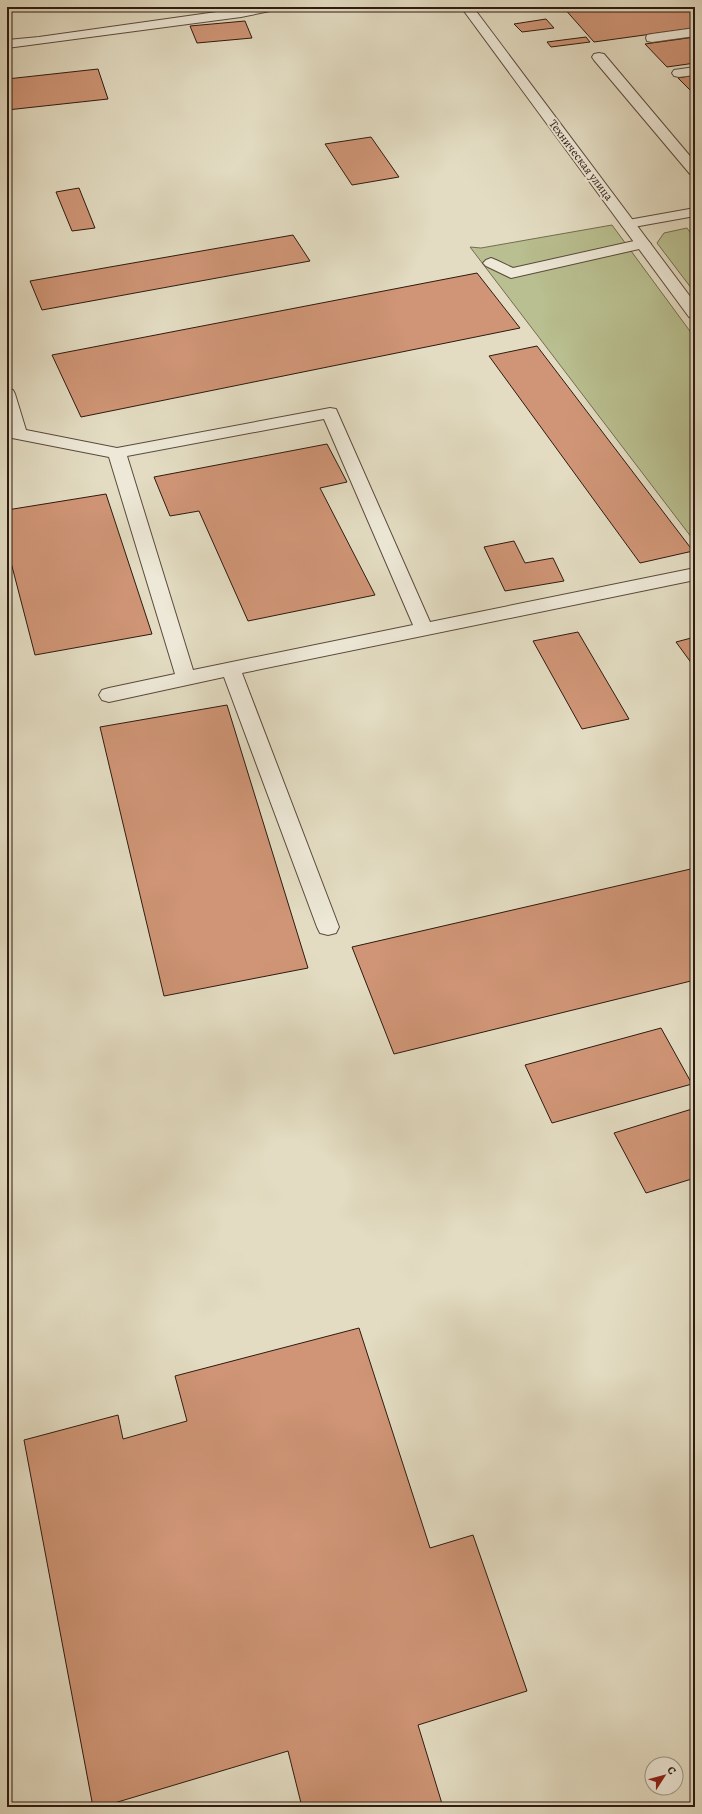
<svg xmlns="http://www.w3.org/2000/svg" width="702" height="1814" font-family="Alegreya,serif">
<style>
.green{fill:#b9bf90;stroke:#746c50}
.building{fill:#cf9576;stroke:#2e1a10}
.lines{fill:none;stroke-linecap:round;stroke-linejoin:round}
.service-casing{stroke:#5b4a3c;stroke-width:2}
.tertiary-casing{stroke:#5b4a3c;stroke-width:2}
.service{fill:#ede8d7;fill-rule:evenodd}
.tertiary{fill:#ede8d7;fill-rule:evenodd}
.labels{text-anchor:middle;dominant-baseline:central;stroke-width:4;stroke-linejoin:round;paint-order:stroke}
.far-street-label{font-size:12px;fill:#2e1a10;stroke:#ede8d7}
</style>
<rect width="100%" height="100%" fill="#e3dcc2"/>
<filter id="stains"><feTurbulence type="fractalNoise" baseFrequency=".005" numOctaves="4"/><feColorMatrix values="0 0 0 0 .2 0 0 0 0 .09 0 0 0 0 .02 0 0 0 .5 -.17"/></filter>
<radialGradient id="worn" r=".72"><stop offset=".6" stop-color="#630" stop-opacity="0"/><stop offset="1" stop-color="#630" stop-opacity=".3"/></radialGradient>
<g class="green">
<path d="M 612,225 L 695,338 L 695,542 L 470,247 L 481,248 Z"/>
<path d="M 687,228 L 695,239 L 695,293 L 657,243 L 664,233 Z"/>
</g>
<g class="building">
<path d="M 563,7 L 695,7 L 695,28 L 594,42 Z"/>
<path d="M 546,19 L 554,28 L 522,32 L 514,24 Z"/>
<path d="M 245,21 L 252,38 L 197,43 L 190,26 Z"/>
<path d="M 586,37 L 590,42 L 551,47 L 547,42 Z"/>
<path d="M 695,37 L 695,63 L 667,67 L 645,44 Z"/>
<path d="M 98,69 L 108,99 L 7,110 L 7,79 Z"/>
<path d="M 695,75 L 695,95 L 678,78 Z"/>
<path d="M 371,137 L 399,177 L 352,185 L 325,144 Z"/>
<path d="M 79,188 L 95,228 L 72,231 L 56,192 Z"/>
<path d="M 293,235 L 310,261 L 42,310 L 30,281 Z"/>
<path d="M 477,273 L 520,328 L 81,417 L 52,355 Z"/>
<path d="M 537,346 L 693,551 L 640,563 L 489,356 Z"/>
<path d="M 327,444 L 347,482 L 320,488 L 375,595 L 248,621 L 199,511 L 170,516 L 154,477 Z"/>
<path d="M 106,494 L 152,634 L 35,655 L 7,547 L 7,510 Z"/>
<path d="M 514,541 L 525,563 L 553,558 L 564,581 L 505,591 L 484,547 Z"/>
<path d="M 578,632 L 629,719 L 582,729 L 533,641 Z"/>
<path d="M 695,637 L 695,668 L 676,642 Z"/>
<path d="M 227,705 L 308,968 L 164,996 L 100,727 Z"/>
<path d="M 695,868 L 695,980 L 394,1054 L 352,947 Z"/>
<path d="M 661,1028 L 692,1084 L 552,1123 L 525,1065 Z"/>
<path d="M 692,1109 L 695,1114 L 695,1178 L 646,1193 L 614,1133 Z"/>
<path d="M 359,1328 L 430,1548 L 473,1535 L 527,1691 L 418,1725 L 443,1807 L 302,1807 L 288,1751 L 101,1807 L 93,1807 L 24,1440 L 118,1415 L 123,1439 L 187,1421 L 175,1376 Z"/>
</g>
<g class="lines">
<defs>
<g id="service">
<path d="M 252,7 L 277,7 L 275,10 L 241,17 L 7,48 L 7,40 L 39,37 Z"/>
<path d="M 695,28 L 695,36 L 652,42 L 647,41 L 646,38 L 647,35 L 652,34 Z"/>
<path d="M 599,53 L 604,54 L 695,162 L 695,175 L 690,174 L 594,60 L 592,57 L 594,54 Z"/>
<path d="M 695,67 L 695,75 L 679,77 L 674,76 L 672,73 L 674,70 Z"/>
<path d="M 695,208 L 695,216 L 628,228 L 623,227 L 621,224 L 623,221 L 628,220 Z"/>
<path d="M 643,239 L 648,241 L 651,244 L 648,247 L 511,278 L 486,266 L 483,263 L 486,260 L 491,258 L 496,260 L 513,268 Z"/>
<path d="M 7,389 L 13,390 L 15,394 L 26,430 L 117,448 L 330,408 L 336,409 L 430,622 L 695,568 L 695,580 L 242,673 L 339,927 L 336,933 L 328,935 L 320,933 L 317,927 L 224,677 L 109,702 L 102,700 L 99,695 L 102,690 L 109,688 L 175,674 L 109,457 L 12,438 L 7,425 ZM 324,419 L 413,625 L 193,670 L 127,456 Z"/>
</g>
<path id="tertiary" d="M 461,7 L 473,7 L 695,303 L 695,319 L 689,317 Z"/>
</defs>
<use href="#service" class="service-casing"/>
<use href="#tertiary" class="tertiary-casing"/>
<use href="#service" class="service"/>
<use href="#tertiary" class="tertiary"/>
</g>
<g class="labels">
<g class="far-street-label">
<text transform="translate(581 160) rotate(53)">Техническая улица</text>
</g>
</g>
<rect width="702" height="1814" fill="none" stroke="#e3dcc2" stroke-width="24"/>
<rect x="8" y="8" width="686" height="1798" fill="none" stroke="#2e1a10" stroke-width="2"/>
<rect x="12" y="12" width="678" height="1790" fill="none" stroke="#2e1a10"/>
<g transform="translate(664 1776) rotate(54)"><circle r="19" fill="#ede8d7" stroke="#a19687"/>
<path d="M0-3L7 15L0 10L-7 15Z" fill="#8f2418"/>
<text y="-6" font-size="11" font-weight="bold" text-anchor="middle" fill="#2e1a10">С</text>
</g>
<rect width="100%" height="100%" filter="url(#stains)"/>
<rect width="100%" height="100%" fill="url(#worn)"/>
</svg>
